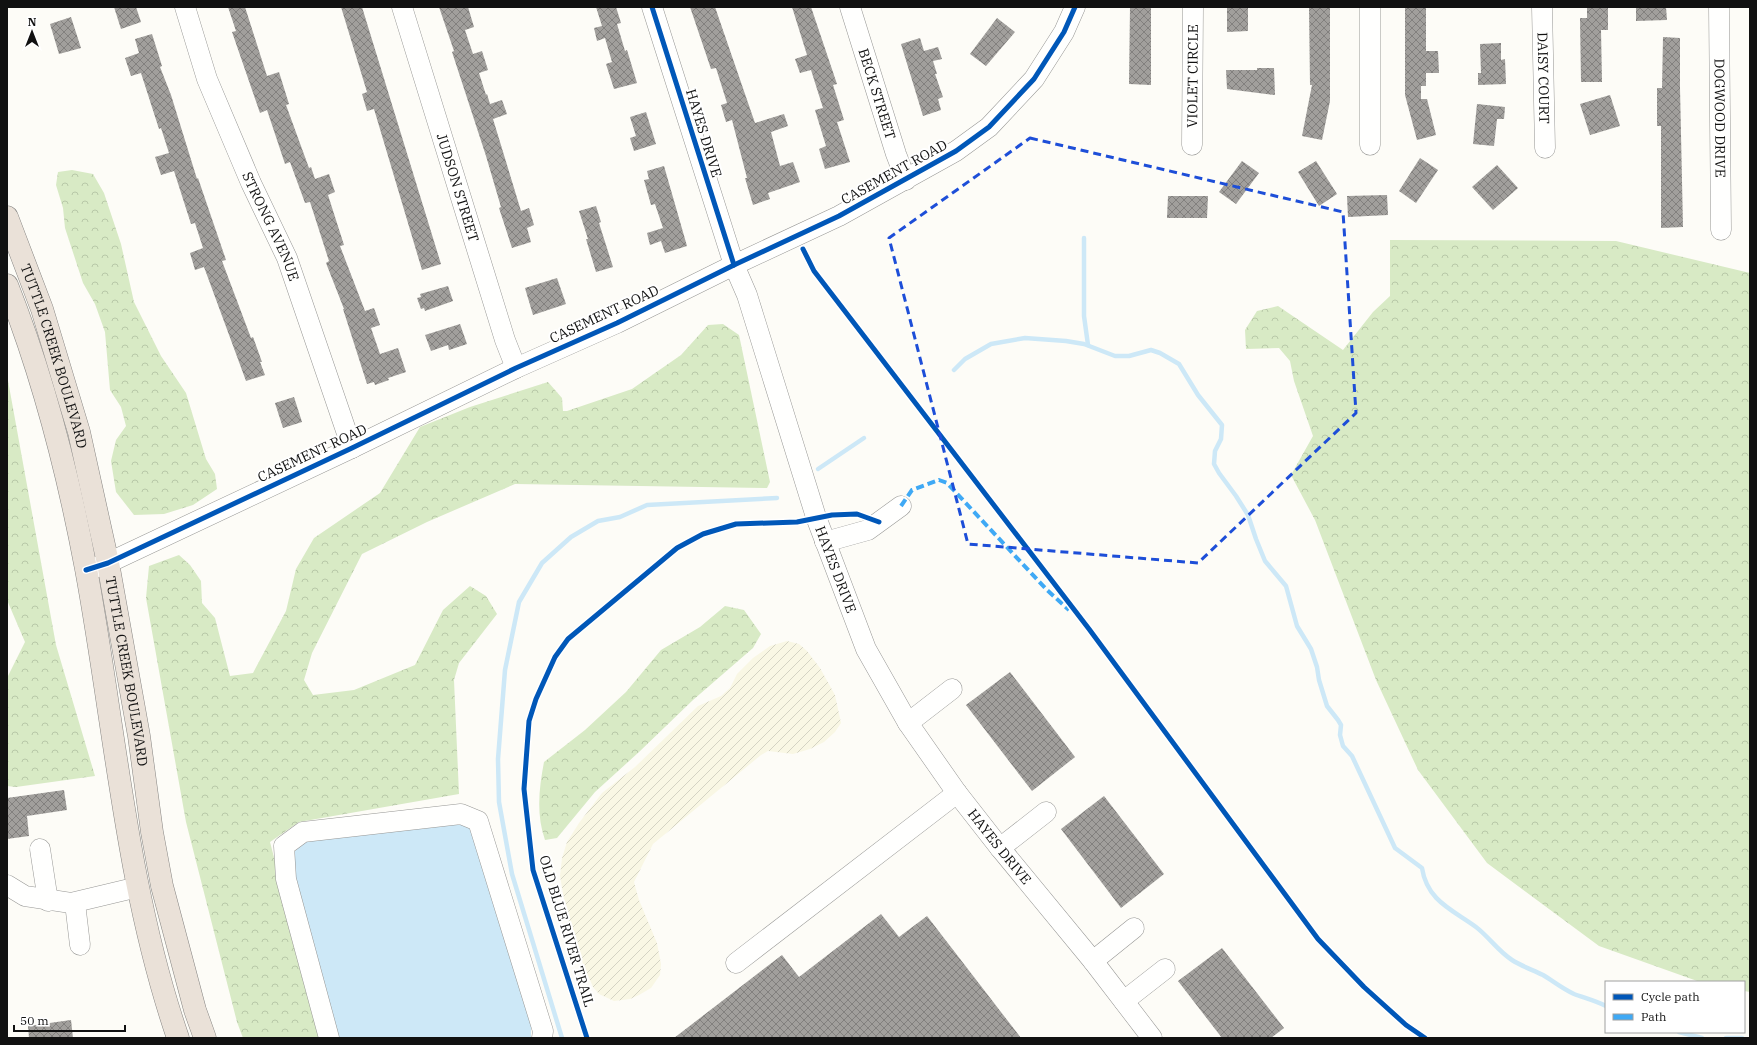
<svg xmlns="http://www.w3.org/2000/svg" width="1757" height="1045" font-family="'IBM Plex Serif',serif">
<style>
.farmland{fill:url(#farmland-furrows)}
.forest{fill:url(#forest-crowns)}
.water{fill:#cde8f7}
.lines{fill:none;stroke-linecap:round;stroke-linejoin:round}
.stream{stroke:#cde8f7;stroke-width:4.5}
.building{fill:url(#building-cross-hatch)}
.minor-casing{stroke:#979795;stroke-width:21}
.highway-casing{stroke:#858482;stroke-width:23}
.minor{stroke:#fffffe;stroke-width:20}
.highway{stroke:#eae1d8;stroke-width:22}
.quiet{stroke:#3fa9f5;stroke-width:4;stroke-dasharray:8 4;stroke-linecap:butt}
.cycleway-casing{stroke:#fff;stroke-width:8}
.cycleway{stroke:#0057b8;stroke-width:5}
.marked{fill:none;stroke:#1d4ed8;stroke-width:3;stroke-dasharray:8 5;stroke-linejoin:round}
.labels{text-anchor:middle;dominant-baseline:central;stroke-width:4;stroke-linejoin:round;paint-order:stroke}
.street-label{font-size:14px;fill:#111;stroke:#fff}
</style>
<defs>
<pattern id="farmland-furrows" width="10" height="10" patternUnits="userSpaceOnUse"><rect width="10" height="10" fill="#f9f7e4"/><path d="M-1 1l2-2M0 10L10 0M9 11l2-2" fill="none" stroke="#d4d3c3"/></pattern>
<pattern id="forest-crowns" width="20" height="18" patternUnits="userSpaceOnUse"><rect width="20" height="18" fill="#d8eac5"/><path d="M2 6a3 3 0 1 1 6 0M12 15a3 3 0 1 1 6 0" fill="none" stroke="#b8c8a8"/></pattern>
<pattern id="building-cross-hatch" width="8" height="8" patternUnits="userSpaceOnUse"><rect width="8" height="8" fill="#a19f9c"/><path d="M0 0l8 8M0 8l8-8" fill="none" stroke="#82807e"/></pattern>
</defs>
<rect width="100%" height="100%" fill="#fdfcf7"/>
<path class="farmland" d="M 787,641 L 799,644 L 807,651 L 820,668 L 835,695 L 841,723 L 835,732 L 824,742 L 810,749 L 793,754 L 768,751 L 761,755 L 653,844 L 634,882 L 639,900 L 657,943 L 661,964 L 660,975 L 651,988 L 639,995 L 630,999 L 614,1001 L 599,994 L 593,987 L 579,954 L 568,922 L 560,876 L 562,858 L 567,842 L 579,823 L 602,793 L 635,767 L 698,706 L 721,696 L 730,688 L 737,674 L 753,658 L 770,646 Z"/>
<g class="forest">
<path d="M 72,170 L 93,174 L 104,193 L 121,244 L 134,302 L 161,356 L 186,393 L 206,459 L 215,474 L 217,489 L 193,505 L 164,514 L 134,515 L 116,492 L 111,461 L 116,440 L 126,426 L 121,407 L 110,390 L 105,332 L 95,304 L 83,283 L 65,228 L 63,208 L 56,185 L 58,172 Z"/>
<path d="M 1390,240 L 1616,241 L 1750,273 L 1750,992 L 1744,991 L 1744,982 L 1700,982 L 1599,946 L 1487,863 L 1418,770 L 1376,680 L 1315,520 L 1291,475 L 1313,436 L 1294,381 L 1290,361 L 1279,348 L 1246,349 L 1245,330 L 1257,311 L 1278,306 L 1343,350 L 1373,312 L 1390,296 Z"/>
<path d="M 723,324 L 739,335 L 770,482 L 767,488 L 515,484 L 427,522 L 362,554 L 312,653 L 304,680 L 313,695 L 354,690 L 415,665 L 443,610 L 470,586 L 486,596 L 497,614 L 459,663 L 454,680 L 459,794 L 299,822 L 270,842 L 321,1038 L 243,1038 L 237,1022 L 186,822 L 146,598 L 149,566 L 179,555 L 190,565 L 201,581 L 202,603 L 215,618 L 230,676 L 253,673 L 286,611 L 296,569 L 314,538 L 380,493 L 420,427 L 470,407 L 548,382 L 562,398 L 563,411 L 567,411 L 632,389 L 681,355 L 708,325 Z"/>
<path d="M 7,375 L 56,645 L 95,776 L 16,787 L 7,786 L 7,678 L 25,642 L 7,600 Z"/>
<path d="M 725,606 L 744,610 L 761,634 L 753,648 L 693,700 L 639,752 L 595,792 L 557,838 L 545,840 C 536,815 539,788 544,762 L 585,730 L 626,692 L 661,650 L 700,627 Z"/>
</g>
<path class="water" d="M 457,820 L 469,825 L 531,1025 L 531,1038 L 339,1038 L 291,866 L 293,853 L 307,840 Z"/>
<g class="lines">
<g class="stream">
<path d="M 1084,238 L 1084,316 L 1088,345"/>
<path d="M 954,370 L 965,359 L 991,344 L 1025,338 L 1066,341 L 1084,344 L 1115,356 L 1129,356 L 1151,350 L 1160,353 L 1179,364 L 1198,395 L 1222,425 L 1221,439 L 1215,451 L 1214,464 L 1219,473 L 1236,496 L 1248,515 L 1256,539 L 1265,561 L 1286,586 L 1297,626 L 1311,649 L 1317,667 L 1319,680 L 1327,706 L 1338,720 L 1341,725 L 1340,735 L 1343,746 L 1352,756 L 1395,848 L 1422,868 C 1427,901 1453,910 1476,927 C 1489,937 1498,951 1512,960 C 1521,966 1533,970 1543,975 C 1553,981 1563,989 1574,994 C 1585,998 1596,1001 1606,1006"/>
<path d="M 818,469 L 864,438"/>
<path d="M 1679,1032 L 1702,1038"/>
<path d="M 562,1038 L 512,874 L 499,802 L 498,759 L 505,670 L 519,602 L 542,563 L 571,537 L 598,521 L 620,517 L 647,505 L 777,498"/>
<path d="M 1726,1038 L 1742,1038"/>
</g>
</g>
<g class="building">
<path d="M 114,7 L 136,7 L 141,22 L 121,29 Z"/>
<path d="M 228,7 L 245,7 L 267,76 L 279,72 L 289,104 L 286,105 L 309,168 L 311,167 L 315,179 L 329,174 L 335,192 L 328,195 L 344,245 L 340,246 L 365,311 L 374,308 L 380,325 L 371,328 L 380,354 L 398,348 L 406,372 L 388,378 L 389,380 L 375,385 L 374,382 L 367,384 L 343,309 L 344,309 L 326,263 L 329,261 L 310,202 L 305,203 L 290,162 L 285,164 L 267,110 L 260,113 L 232,32 L 236,31 Z"/>
<path d="M 341,7 L 362,7 L 441,264 L 422,270 L 374,109 L 367,111 L 362,94 L 367,92 Z"/>
<path d="M 439,7 L 468,7 L 474,27 L 465,30 L 473,54 L 482,51 L 488,70 L 479,73 L 486,95 L 487,94 L 490,104 L 502,100 L 507,114 L 493,119 L 521,211 L 529,208 L 534,225 L 527,228 L 531,242 L 512,248 L 499,208 L 501,207 L 486,156 L 452,52 L 454,51 Z"/>
<path d="M 596,7 L 616,7 L 621,23 L 617,24 L 625,51 L 627,50 L 637,83 L 614,89 L 606,64 L 612,62 L 605,38 L 597,41 L 594,28 L 602,26 Z"/>
<path d="M 690,7 L 715,7 L 755,123 L 784,114 L 788,126 L 771,132 L 780,166 L 793,162 L 800,182 L 768,193 L 770,199 L 753,205 L 745,178 L 747,178 L 732,120 L 726,122 L 721,105 L 727,103 L 716,68 L 711,69 Z"/>
<path d="M 792,7 L 811,7 L 837,84 L 833,85 L 844,120 L 837,122 L 850,162 L 825,169 L 819,149 L 826,146 L 815,110 L 823,108 L 811,70 L 800,73 L 795,59 L 807,55 Z"/>
<path d="M 1130,7 L 1151,7 L 1151,85 L 1129,84 Z"/>
<path d="M 1227,7 L 1248,7 L 1248,31 L 1227,32 Z"/>
<path d="M 1309,7 L 1330,7 L 1330,101 L 1322,140 L 1302,136 L 1312,85 L 1310,85 Z"/>
<path d="M 1405,7 L 1426,7 L 1426,51 L 1438,51 L 1439,73 L 1426,73 L 1426,86 L 1421,86 L 1421,99 L 1427,99 L 1436,135 L 1417,140 L 1405,95 Z"/>
<path d="M 1587,7 L 1608,7 L 1608,30 L 1601,30 L 1602,82 L 1581,82 L 1580,18 L 1587,18 Z"/>
<path d="M 1636,7 L 1666,7 L 1667,20 L 1636,21 Z"/>
<path d="M 71,17 L 81,48 L 59,54 L 50,24 Z"/>
<path d="M 997,18 L 1015,32 L 986,66 L 970,54 Z"/>
<path d="M 152,34 L 162,66 L 160,67 L 171,95 L 197,179 L 198,178 L 226,260 L 222,261 L 251,338 L 253,337 L 262,362 L 260,362 L 265,375 L 246,381 L 204,267 L 195,270 L 190,253 L 203,248 L 195,223 L 191,224 L 174,171 L 161,175 L 155,157 L 169,153 L 161,128 L 159,129 L 141,73 L 131,76 L 125,58 L 139,53 L 135,39 Z"/>
<path d="M 1663,37 L 1680,38 L 1680,88 L 1683,227 L 1661,228 L 1661,126 L 1657,126 L 1657,88 L 1662,88 Z"/>
<path d="M 920,38 L 924,51 L 938,47 L 942,59 L 933,61 L 937,74 L 935,74 L 943,97 L 938,99 L 941,110 L 923,116 L 901,44 Z"/>
<path d="M 1501,43 L 1501,60 L 1505,59 L 1506,84 L 1478,85 L 1478,73 L 1481,73 L 1480,44 Z"/>
<path d="M 1257,68 L 1274,68 L 1275,95 L 1227,89 L 1226,70 L 1257,70 Z"/>
<path d="M 1610,95 L 1620,126 L 1590,135 L 1580,104 Z"/>
<path d="M 1477,104 L 1505,107 L 1504,119 L 1497,119 L 1494,146 L 1473,144 Z"/>
<path d="M 646,112 L 656,144 L 634,151 L 630,138 L 636,136 L 630,117 Z"/>
<path d="M 1420,158 L 1438,170 L 1416,203 L 1399,191 Z"/>
<path d="M 1242,161 L 1259,173 L 1236,204 L 1219,192 Z"/>
<path d="M 1316,161 L 1337,194 L 1319,206 L 1298,172 Z"/>
<path d="M 1497,165 L 1518,188 L 1493,210 L 1472,187 Z"/>
<path d="M 664,166 L 687,246 L 665,253 L 661,241 L 650,245 L 647,233 L 663,228 L 655,204 L 651,205 L 644,180 L 649,179 L 647,171 Z"/>
<path d="M 1387,195 L 1388,215 L 1348,217 L 1347,196 Z"/>
<path d="M 1168,196 L 1208,196 L 1207,218 L 1167,218 Z"/>
<path d="M 596,206 L 601,222 L 599,223 L 613,267 L 596,272 L 586,239 L 588,239 L 579,211 Z"/>
<path d="M 557,278 L 566,304 L 533,315 L 525,288 Z"/>
<path d="M 448,286 L 453,301 L 425,311 L 424,308 L 421,309 L 417,298 L 421,297 L 420,294 Z"/>
<path d="M 460,324 L 467,344 L 449,350 L 448,345 L 431,351 L 425,335 Z"/>
<path d="M 294,397 L 302,422 L 283,428 L 275,403 Z"/>
<path d="M 1010,672 L 1075,757 L 1032,791 L 966,705 Z"/>
<path d="M 64,790 L 67,810 L 27,816 L 29,836 L 7,839 L 7,798 Z"/>
<path d="M 1104,796 L 1164,874 L 1121,908 L 1061,829 Z"/>
<path d="M 881,914 L 899,937 L 927,916 L 1021,1038 L 674,1038 L 782,955 L 799,977 Z"/>
<path d="M 1222,948 L 1284,1028 L 1271,1038 L 1222,1038 L 1178,981 Z"/>
<path d="M 71,1020 L 73,1038 L 29,1038 L 28,1026 Z"/>
</g>
<g class="lines">
<defs>
<g id="minor">
<path id="s1" d="M 185,7 L 207,79 L 251,183 L 287,258 L 352,448"/>
<path id="s2" d="M 402,7 L 505,340 L 516,368"/>
<path id="s3" d="M 652,7 L 734,265 L 747,295 L 816,517 L 866,649 L 908,723 L 957,793 L 1000,848 L 1093,961 L 1152,1038"/>
<path id="s4" d="M 850,7 L 896,154 L 906,180"/>
<path id="s5" d="M 1542,7 L 1545,148"/>
<path id="s6" d="M 1719,7 L 1721,230"/>
<path id="s7" d="M 1192,145 L 1193,7"/>
<path d="M 1370,145 L 1370,7"/>
<path d="M 825,542 L 868,530 L 901,506"/>
<path d="M 94,568 L 108,563 L 352,448 L 516,368 L 617,323 L 734,265 L 839,216 L 956,151 L 989,127 L 1034,79 L 1064,32 L 1075,7"/>
<path d="M 908,723 L 952,689"/>
<path d="M 1000,848 L 1046,812"/>
<path d="M 40,849 L 48,901"/>
<path d="M 7,885 L 25,896 L 71,903 L 138,887"/>
<path d="M 75,903 L 80,945"/>
<path d="M 1093,961 L 1134,928"/>
<path d="M 736,963 L 957,793"/>
<path d="M 1124,1001 L 1165,969"/>
<path d="M 329,1038 L 286,879 L 284,846 L 303,832 L 461,814 L 478,821 L 543,1031 L 542,1038"/>
</g>
<g id="highway">
<path id="s8" d="M 7,217 L 42,309 L 79,432 L 108,563 L 139,736 L 152,832 L 162,886 L 195,1010 L 205,1038"/>
<path d="M 7,285 C 43,376 68,473 86,569 C 115,726 126,887 178,1038"/>
</g>
</defs>
<use href="#minor" class="minor-casing"/>
<use href="#highway" class="highway-casing"/>
<use href="#minor" class="minor"/>
<use href="#highway" class="highway"/>
<path class="quiet" d="M 901,506 L 912,490 L 939,480 L 947,483 L 1047,590 L 1069,610"/>
<defs>
<g id="cycleway">
<path d="M 652,7 L 734,265"/>
<path d="M 803,249 L 814,271 L 1089,629 L 1318,939 L 1364,987 L 1406,1025 L 1425,1038"/>
<path d="M 86,570 L 108,563 L 352,448 L 516,368 L 617,323 L 734,265 L 839,216 L 956,151 L 989,127 L 1034,79 L 1064,32 L 1075,7"/>
<path d="M 587,1038 L 533,870 L 524,789 L 529,721 L 536,699 L 555,657 L 568,639 L 677,548 L 703,534 L 736,524 L 797,522 L 832,515 L 857,514 L 879,522"/>
</g>
</defs>
<use href="#cycleway" class="cycleway-casing"/>
<use href="#cycleway" class="cycleway"/>
</g>
<path class="marked" d="M 1030,138 L 1343,212 L 1356,413 L 1198,563 L 968,544 L 889,238 Z"/>
<g class="labels">
<g class="street-label">
<text stroke="none"><textPath href="#s7" startOffset="69">VIOLET CIRCLE</textPath></text>
<text stroke="none"><textPath href="#s5" startOffset="71">DAISY COURT</textPath></text>
<text stroke="none"><textPath href="#s4" startOffset="91">BECK STREET</textPath></text>
<text stroke="none"><textPath href="#s6" startOffset="111">DOGWOOD DRIVE</textPath></text>
<text transform="translate(704 133) rotate(73)">HAYES DRIVE</text>
<text transform="translate(894 172) rotate(-29)">CASEMENT ROAD</text>
<text stroke="none"><textPath href="#s2" startOffset="189">JUDSON STREET</textPath></text>
<text stroke="none"><textPath href="#s1" startOffset="236">STRONG AVENUE</textPath></text>
<text transform="translate(604 314) rotate(-25)">CASEMENT ROAD</text>
<text stroke="none"><textPath href="#s8" startOffset="147">TUTTLE CREEK BOULEVARD</textPath></text>
<text transform="translate(312 453) rotate(-25)">CASEMENT ROAD</text>
<text stroke="none"><textPath href="#s3" startOffset="592">HAYES DRIVE</textPath></text>
<text stroke="none"><textPath href="#s8" startOffset="471">TUTTLE CREEK BOULEVARD</textPath></text>
<text stroke="none"><textPath href="#s3" startOffset="916">HAYES DRIVE</textPath></text>
<text transform="translate(567 931) rotate(73)">OLD BLUE RIVER TRAIL</text>
</g>
</g>
<rect width="1757" height="1045" fill="none" stroke="#111111" stroke-width="16"/>
<rect x="1605" y="981" width="140" height="52" fill="#ffffff" stroke="#a0a0a0"/>
<rect x="1613" y="994" width="20" height="6" fill="#0057b8" stroke="#a0a0a0"/>
<text x="1641" y="1001" font-size="12" fill="#111111">Cycle path</text>
<rect x="1613" y="1014" width="20" height="6" fill="#3fa9f5" stroke="#a0a0a0"/>
<text x="1641" y="1021" font-size="12" fill="#111111">Path</text>
<g transform="translate(32 32)" stroke="#ffffff" stroke-width="3" paint-order="stroke">
<path d="M0-3L7 15L0 10L-7 15Z" fill="#111111"/>
<text y="-6" font-size="11" font-weight="bold" text-anchor="middle" fill="#111111">N</text>
</g>
<path d="M14 1025v6h111v-6" fill="none" stroke="#111111" stroke-width="2"/>
<text x="20" y="1025" font-size="12" fill="#111111" stroke="#ffffff" stroke-width="3" paint-order="stroke">50 m</text>
</svg>
